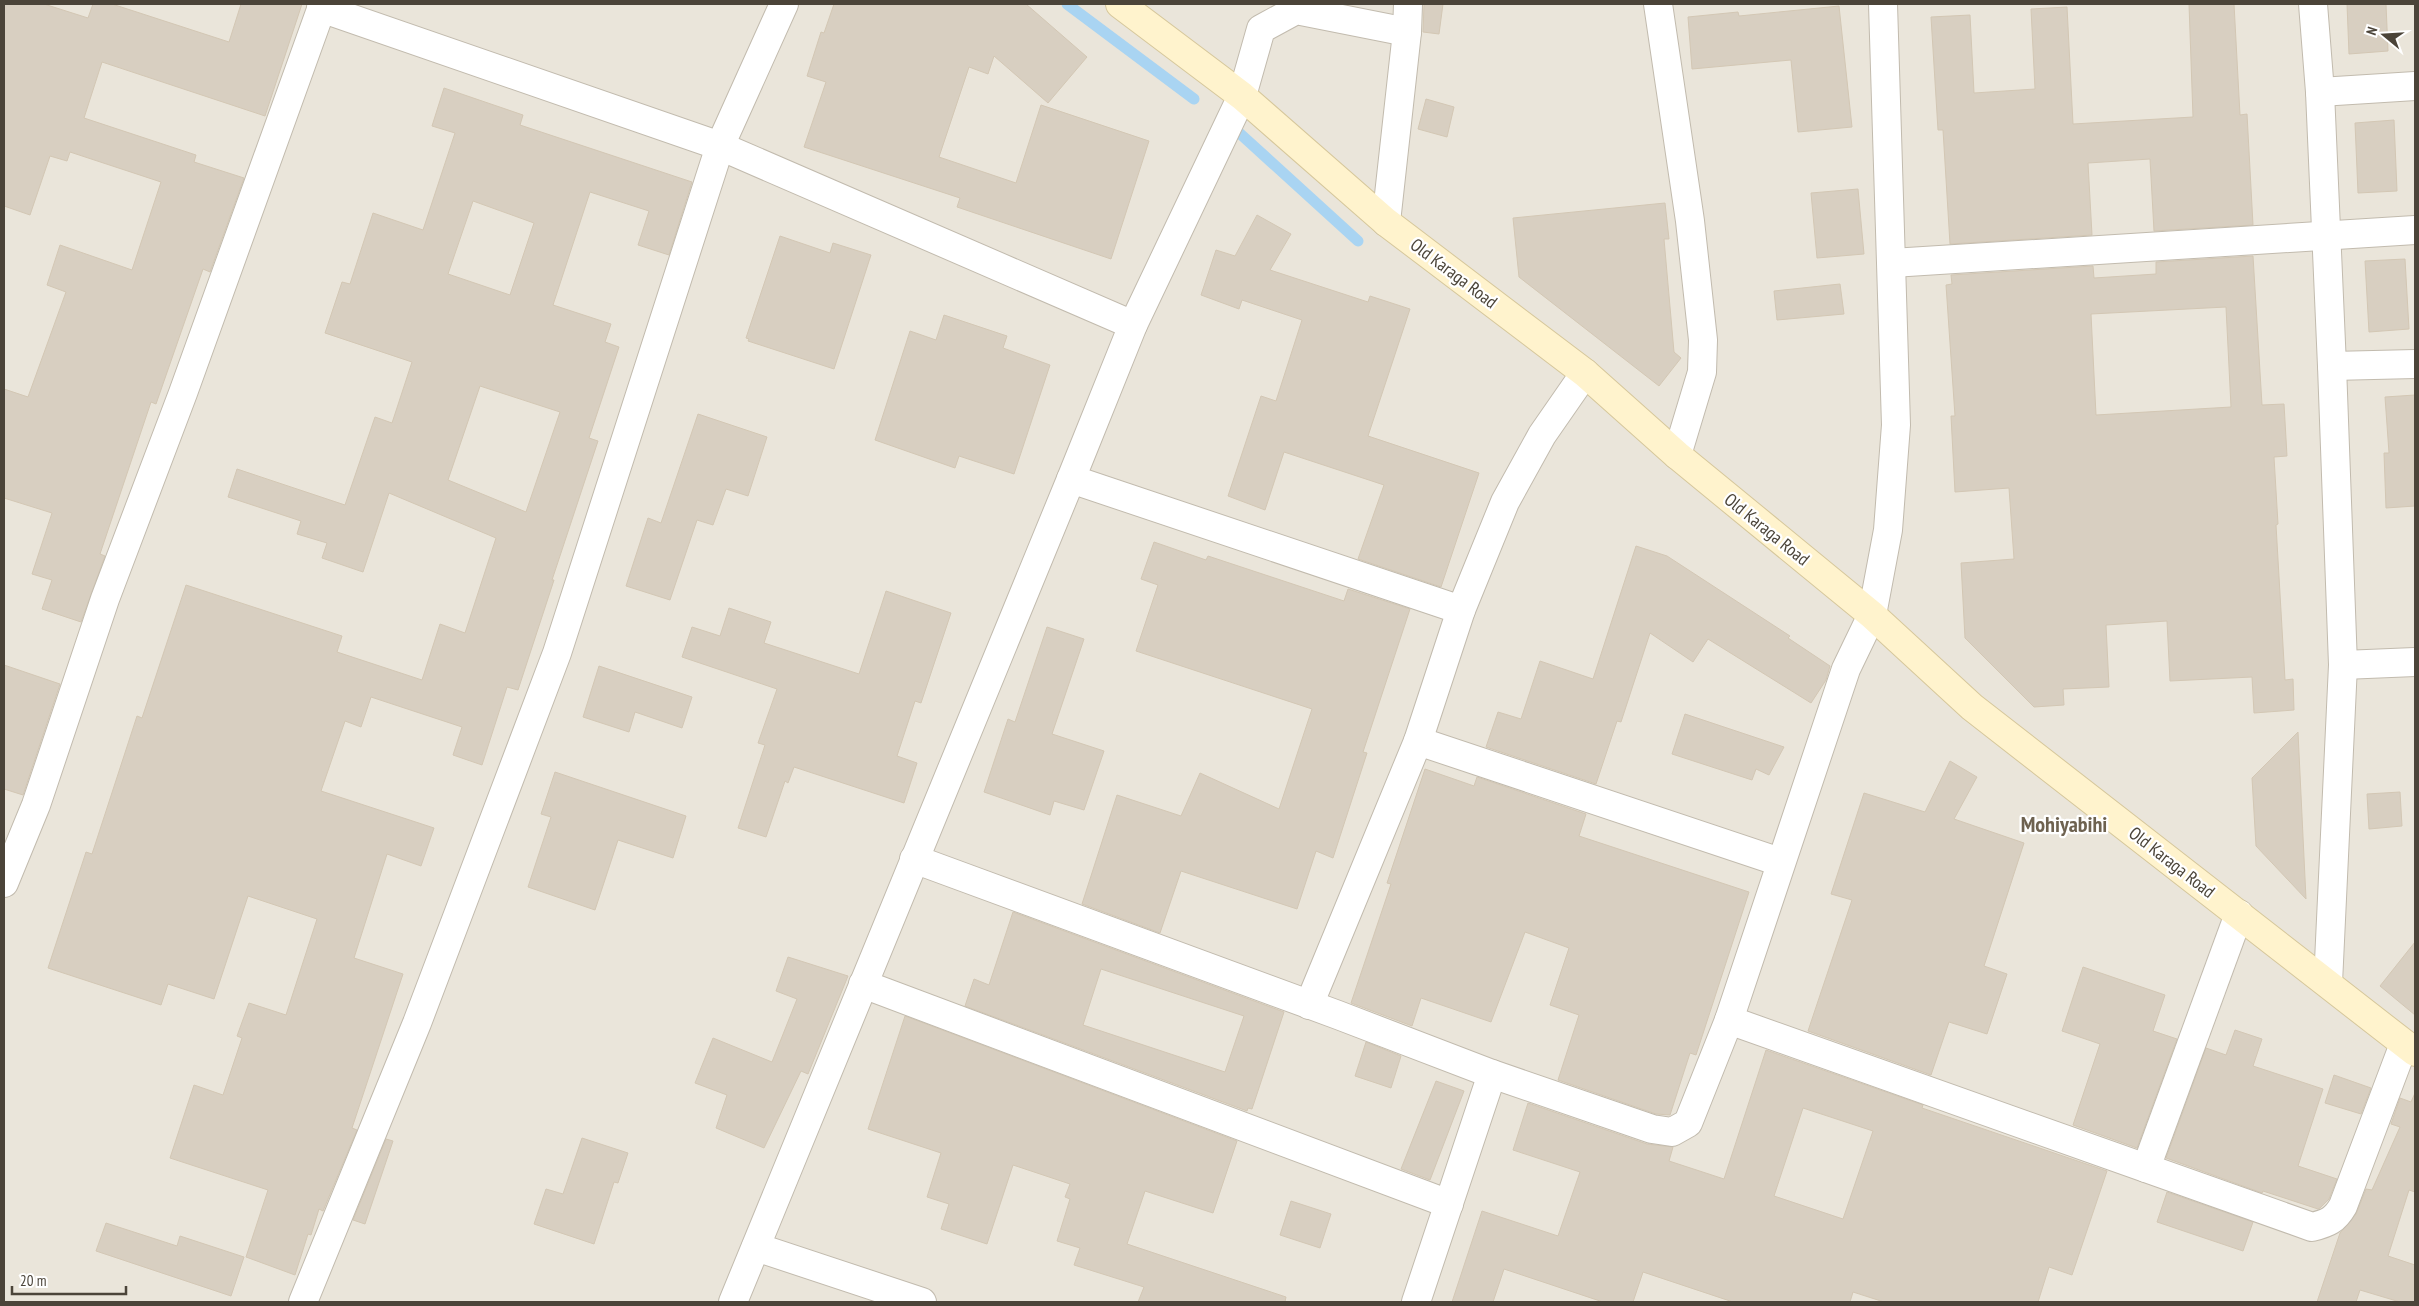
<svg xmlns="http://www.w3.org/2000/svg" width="2419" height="1306" font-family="'PT Sans Narrow',sans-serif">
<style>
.residential{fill:#eae5da}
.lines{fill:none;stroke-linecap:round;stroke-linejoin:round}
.stream{stroke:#a9d4f2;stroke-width:11}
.building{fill:#d8cfc1;stroke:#d3c7b4;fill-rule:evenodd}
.street-casing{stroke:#c2bbae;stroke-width:30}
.secondary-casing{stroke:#d6c79b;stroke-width:30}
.street{stroke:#fff;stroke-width:28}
.secondary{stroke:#fff3cd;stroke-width:28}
.labels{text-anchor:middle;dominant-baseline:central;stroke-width:4.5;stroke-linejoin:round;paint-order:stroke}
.street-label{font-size:18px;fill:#4b4439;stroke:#fff}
.district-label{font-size:22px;font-weight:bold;fill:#6e6250;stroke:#fff}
</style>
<rect width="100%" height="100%" fill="#f6f3ec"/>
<rect class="residential" x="4" y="4" width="2411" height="1298"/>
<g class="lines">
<g class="stream">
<path d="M 1067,4 L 1194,99"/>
<path d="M 1236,130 L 1358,241"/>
</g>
</g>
<g class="building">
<path d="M 4,4 L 44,4 L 88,18 L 93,4 L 112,4 L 229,42 L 241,4 L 302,4 L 265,116 L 102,62 L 84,118 L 196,155 L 194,162 L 244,178 L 210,272 L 203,269 L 156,404 L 151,402 L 100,554 L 105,556 L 81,622 L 42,609 L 52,580 L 32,574 L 52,513 L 4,498 L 4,389 L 28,397 L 66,292 L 47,285 L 60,245 L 132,270 L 161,182 L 70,152 L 67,161 L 50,156 L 30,215 L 4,206 Z"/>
<path d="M 834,4 L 1026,4 L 1087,57 L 1048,103 L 994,56 L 988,74 L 969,67 L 939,157 L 1016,183 L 1041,105 L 1149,141 L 1111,259 L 957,207 L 960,198 L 804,147 L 826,82 L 807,76 L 821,32 L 824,33 Z"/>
<path d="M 1424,4 L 1443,4 L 1439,34 L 1423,32 Z"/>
<path d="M 2189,4 L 2234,4 L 2240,115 L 2247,114 L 2253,225 L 2154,231 L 2150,159 L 2088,163 L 2092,235 L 1950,244 L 1943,130 L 1938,130 L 1931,17 L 1970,15 L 1974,93 L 2035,89 L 2031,9 L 2067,7 L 2073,124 L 2193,117 Z"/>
<path d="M 2347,4 L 2386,4 L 2388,51 L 2349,54 Z"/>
<path d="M 1839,6 L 1852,127 L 1798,132 L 1791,60 L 1692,69 L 1688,17 L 1738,12 L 1739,16 Z"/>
<path d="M 444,88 L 523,115 L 520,125 L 692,182 L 669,255 L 638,245 L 649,211 L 590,192 L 553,305 L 611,324 L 605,342 L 619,347 L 589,438 L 598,441 L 552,580 L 554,580 L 518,690 L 507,687 L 482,765 L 453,755 L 462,727 L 371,697 L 361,727 L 345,721 L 321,791 L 434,828 L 421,866 L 387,854 L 354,958 L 403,974 L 352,1128 L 357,1130 L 323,1211 L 319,1209 L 311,1235 L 308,1234 L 295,1275 L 246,1257 L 268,1190 L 170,1158 L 194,1085 L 223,1095 L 242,1038 L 237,1036 L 249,1003 L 286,1015 L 317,919 L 248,896 L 214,999 L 168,984 L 161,1005 L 48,968 L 86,852 L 92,854 L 137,716 L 142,718 L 186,585 L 342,636 L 337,652 L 422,680 L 440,624 L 465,633 L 496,538 L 389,493 L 363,572 L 322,558 L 327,543 L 297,534 L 301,521 L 228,497 L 237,469 L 345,505 L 375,417 L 392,423 L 412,362 L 325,333 L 342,282 L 350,284 L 373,213 L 423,230 L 455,133 L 432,126 ZM 473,201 L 534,223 L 510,295 L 448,274 ZM 480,386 L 560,412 L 526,512 L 448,480 Z"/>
<path d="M 1426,99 L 1454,107 L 1447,137 L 1418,129 Z"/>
<path d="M 2394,120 L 2397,191 L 2358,193 L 2355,123 Z"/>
<path d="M 1858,189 L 1864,254 L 1817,258 L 1811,193 Z"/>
<path d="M 1665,203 L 1669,239 L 1664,239 L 1674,352 L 1681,358 L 1659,386 L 1519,277 L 1513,218 Z"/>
<path d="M 1257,215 L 1291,234 L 1270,270 L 1368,302 L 1370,296 L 1410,309 L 1368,436 L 1479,473 L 1441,587 L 1358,559 L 1384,485 L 1284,452 L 1265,510 L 1228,496 L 1261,396 L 1276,401 L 1302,320 L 1242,300 L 1239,309 L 1201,295 L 1216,250 L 1235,256 Z"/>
<path d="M 780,236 L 830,253 L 833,243 L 871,255 L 834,369 L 748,341 L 749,339 L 746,338 Z"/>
<path d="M 2253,256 L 2262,405 L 2284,404 L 2287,456 L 2274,457 L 2278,524 L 2276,525 L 2285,680 L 2293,679 L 2294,710 L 2254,713 L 2252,677 L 2170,681 L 2167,621 L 2106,625 L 2109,687 L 2063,689 L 2064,705 L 2034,707 L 1965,638 L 1961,563 L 2014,559 L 2009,488 L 1955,492 L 1951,416 L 1955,416 L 1946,285 L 1952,284 L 1951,275 L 2093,266 L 2094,278 L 2156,274 L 2156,262 ZM 2226,307 L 2231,407 L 2096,415 L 2091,314 Z"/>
<path d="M 2405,259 L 2409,329 L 2369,332 L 2365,261 Z"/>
<path d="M 1840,284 L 1844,314 L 1777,320 L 1774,291 Z"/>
<path d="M 944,315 L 1007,336 L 1003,348 L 1050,365 L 1014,474 L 959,456 L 955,468 L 875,440 L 910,331 L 936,340 Z"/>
<path d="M 2415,395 L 2415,506 L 2386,508 L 2384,453 L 2389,453 L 2385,397 Z"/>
<path d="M 698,414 L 767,437 L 748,496 L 726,489 L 713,525 L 697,520 L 670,600 L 626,586 L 648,518 L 661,523 Z"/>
<path d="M 1154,542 L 1206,560 L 1208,556 L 1344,601 L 1348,589 L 1410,609 L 1363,752 L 1367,753 L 1333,858 L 1316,851 L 1297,909 L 1181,871 L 1160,933 L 1082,904 L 1117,795 L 1181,816 L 1200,773 L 1279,809 L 1312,709 L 1136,651 L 1158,585 L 1141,579 Z"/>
<path d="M 1636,546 L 1667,556 L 1790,636 L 1788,638 L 1830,666 L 1826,680 L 1811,703 L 1708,639 L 1693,662 L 1650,633 L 1621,722 L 1617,721 L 1596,784 L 1486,747 L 1498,712 L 1521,719 L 1540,661 L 1593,679 Z"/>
<path d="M 886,591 L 951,613 L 921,703 L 915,701 L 897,756 L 917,763 L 904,803 L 794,767 L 788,783 L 785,781 L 766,837 L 738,828 L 765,745 L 758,743 L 777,689 L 682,657 L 692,627 L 720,636 L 729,608 L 771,622 L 764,643 L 859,674 Z"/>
<path d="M 1047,627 L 1084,639 L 1052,734 L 1104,751 L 1084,810 L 1054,801 L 1050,815 L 984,792 L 1008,719 L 1015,722 Z"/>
<path d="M 4,665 L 60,684 L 23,795 L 4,789 Z"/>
<path d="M 599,666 L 692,697 L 682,728 L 635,712 L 629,732 L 583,717 Z"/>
<path d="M 1685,714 L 1784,747 L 1769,775 L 1756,769 L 1752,780 L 1672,754 Z"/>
<path d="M 2298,732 L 2306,899 L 2256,846 L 2252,778 Z"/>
<path d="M 1950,761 L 1977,777 L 1954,819 L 2024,843 L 1984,966 L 2007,974 L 1987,1034 L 1949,1022 L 1931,1075 L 1808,1031 L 1852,900 L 1831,894 L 1864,793 L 1925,812 Z"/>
<path d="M 1425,769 L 1474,786 L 1477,777 L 1586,814 L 1579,836 L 1749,892 L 1696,1055 L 1690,1053 L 1670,1115 L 1656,1114 L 1558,1080 L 1579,1015 L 1550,1005 L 1569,948 L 1525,932 L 1491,1022 L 1421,998 L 1412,1026 L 1351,1003 L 1391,884 L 1387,883 Z"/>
<path d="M 555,772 L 686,816 L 673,858 L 618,840 L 595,910 L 528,887 L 551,817 L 541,814 Z"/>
<path d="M 2400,792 L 2402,826 L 2369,829 L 2367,794 Z"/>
<path d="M 1013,912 L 1284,1012 L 1252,1109 L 1248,1108 L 1247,1111 L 965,1006 L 974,979 L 989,985 ZM 1101,969 L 1244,1016 L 1225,1072 L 1083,1025 Z"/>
<path d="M 2415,942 L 2415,1015 L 2380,986 Z"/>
<path d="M 788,957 L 848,976 L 808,1074 L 801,1071 L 764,1148 L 716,1128 L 727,1095 L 695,1083 L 713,1038 L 772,1062 L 797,999 L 776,991 Z"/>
<path d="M 2083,967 L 2165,995 L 2153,1031 L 2177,1039 L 2137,1148 L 2073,1125 L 2100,1044 L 2062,1031 Z"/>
<path d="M 905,1016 L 1237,1141 L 1213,1213 L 1145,1191 L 1127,1244 L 1286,1297 L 1285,1302 L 1138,1302 L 1144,1287 L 1074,1265 L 1080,1248 L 1057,1241 L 1070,1199 L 1065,1197 L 1070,1184 L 1013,1165 L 987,1244 L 941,1229 L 949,1204 L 927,1197 L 941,1153 L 868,1129 Z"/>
<path d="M 2235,1030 L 2262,1039 L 2253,1066 L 2323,1089 L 2298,1166 L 2337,1179 L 2329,1199 L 2320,1208 L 2318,1209 L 2263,1191 L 2262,1193 L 2166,1158 L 2206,1048 L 2226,1055 Z"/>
<path d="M 1366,1042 L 1401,1056 L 1391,1088 L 1355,1076 Z"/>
<path d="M 1766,1050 L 1923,1105 L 1922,1108 L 2107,1171 L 2072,1275 L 2049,1267 L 2038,1302 L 1884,1302 L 1853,1292 L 1850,1302 L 1733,1302 L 1643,1272 L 1633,1302 L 1603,1302 L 1504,1269 L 1493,1302 L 1452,1302 L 1482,1211 L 1558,1236 L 1580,1172 L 1513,1150 L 1528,1103 L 1647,1144 L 1673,1147 L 1669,1161 L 1724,1179 ZM 1803,1108 L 1873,1131 L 1843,1219 L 1774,1196 Z"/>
<path d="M 2334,1075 L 2371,1088 L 2361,1114 L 2325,1103 Z"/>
<path d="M 1436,1081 L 1464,1091 L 1430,1180 L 1401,1169 Z"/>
<path d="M 2415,1093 L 2415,1192 L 2409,1190 L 2388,1256 L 2415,1265 L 2415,1302 L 2400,1302 L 2360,1290 L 2356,1302 L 2317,1302 L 2340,1233 L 2356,1214 L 2366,1189 L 2372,1190 L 2400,1127 L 2391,1124 L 2400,1098 L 2411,1102 Z"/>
<path d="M 582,1138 L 628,1153 L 618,1183 L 614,1182 L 594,1244 L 534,1224 L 546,1189 L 563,1194 Z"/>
<path d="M 386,1139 L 393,1141 L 365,1224 L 353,1220 Z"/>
<path d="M 2167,1192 L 2253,1222 L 2243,1251 L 2157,1222 Z"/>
<path d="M 1291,1201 L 1331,1214 L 1320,1248 L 1280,1235 Z"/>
<path d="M 106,1223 L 177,1246 L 180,1236 L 244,1257 L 231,1296 L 96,1251 Z"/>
</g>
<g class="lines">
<defs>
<g id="street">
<path d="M 1658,4 L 1690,221 L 1703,340 L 1702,372 L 1677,455"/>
<path d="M 2313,4 L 2320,92 L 2332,366 L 2343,665 L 2328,983"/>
<path d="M 321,8 L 720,146 L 1133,325"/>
<path d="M 2320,92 L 2415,86"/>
<path d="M 1386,222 L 1407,32 L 1408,4"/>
<path d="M 1892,263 L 2415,230"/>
<path d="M 2332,366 L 2415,364"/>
<path d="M 1071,479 L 1461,610"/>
<path d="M 2343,665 L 2415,662"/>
<path d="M 1418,741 L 1780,862"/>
<path d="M 914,859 L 1338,1015 L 1492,1074 L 1652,1129 L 1672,1132 L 1688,1123 L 1729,1020 L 1846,669 L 1872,615 L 1888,530 L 1896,425 L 1883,4"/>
<path d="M 4,883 L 36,805 L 105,599 L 183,393 L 323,4"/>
<path d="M 863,984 L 1449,1204"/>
<path d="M 1309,1005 L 1418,741 L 1461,610 L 1505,502 L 1542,435 L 1585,373"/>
<path d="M 1729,1020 L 2312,1227 C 2328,1223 2335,1220 2343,1206 L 2404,1044"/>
<path d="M 2146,1168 L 2239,914"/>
<path d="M 756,1247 L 922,1302"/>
<path d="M 303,1302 L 417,1023 L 557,653 L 720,146 L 784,4"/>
<path d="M 733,1302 L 1071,479 L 1133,325 L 1242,96 L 1261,29 L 1296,10 L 1407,32"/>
<path d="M 1416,1302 L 1492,1074"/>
</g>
<path id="secondary" d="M 1120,4 L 1242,96 L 1386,222 L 1585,373 L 1677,455 L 1872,615 L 1972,707 L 2415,1052"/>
</defs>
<use href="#street" class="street-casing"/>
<use href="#secondary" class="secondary-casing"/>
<use href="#street" class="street"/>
<use href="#secondary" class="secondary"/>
</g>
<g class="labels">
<g class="street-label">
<text transform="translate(1454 273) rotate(37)">Old Karaga Road</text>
<text transform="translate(1767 529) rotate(39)">Old Karaga Road</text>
<text transform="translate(2172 862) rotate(38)">Old Karaga Road</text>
</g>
<g class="district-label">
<text x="2064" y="824">Mohiyabihi</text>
</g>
</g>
<rect width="2419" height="1306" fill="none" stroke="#4b4439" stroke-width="10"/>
<g transform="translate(2384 35) rotate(288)" stroke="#ffffff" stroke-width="4" paint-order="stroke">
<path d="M0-4L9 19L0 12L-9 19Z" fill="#4b4439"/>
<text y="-8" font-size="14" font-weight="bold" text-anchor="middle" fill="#4b4439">N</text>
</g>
<path d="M12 1286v8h114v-8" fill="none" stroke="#4b4439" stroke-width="2.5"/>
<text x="20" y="1286" font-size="15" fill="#4b4439" stroke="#ffffff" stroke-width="4" paint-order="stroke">20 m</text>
</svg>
